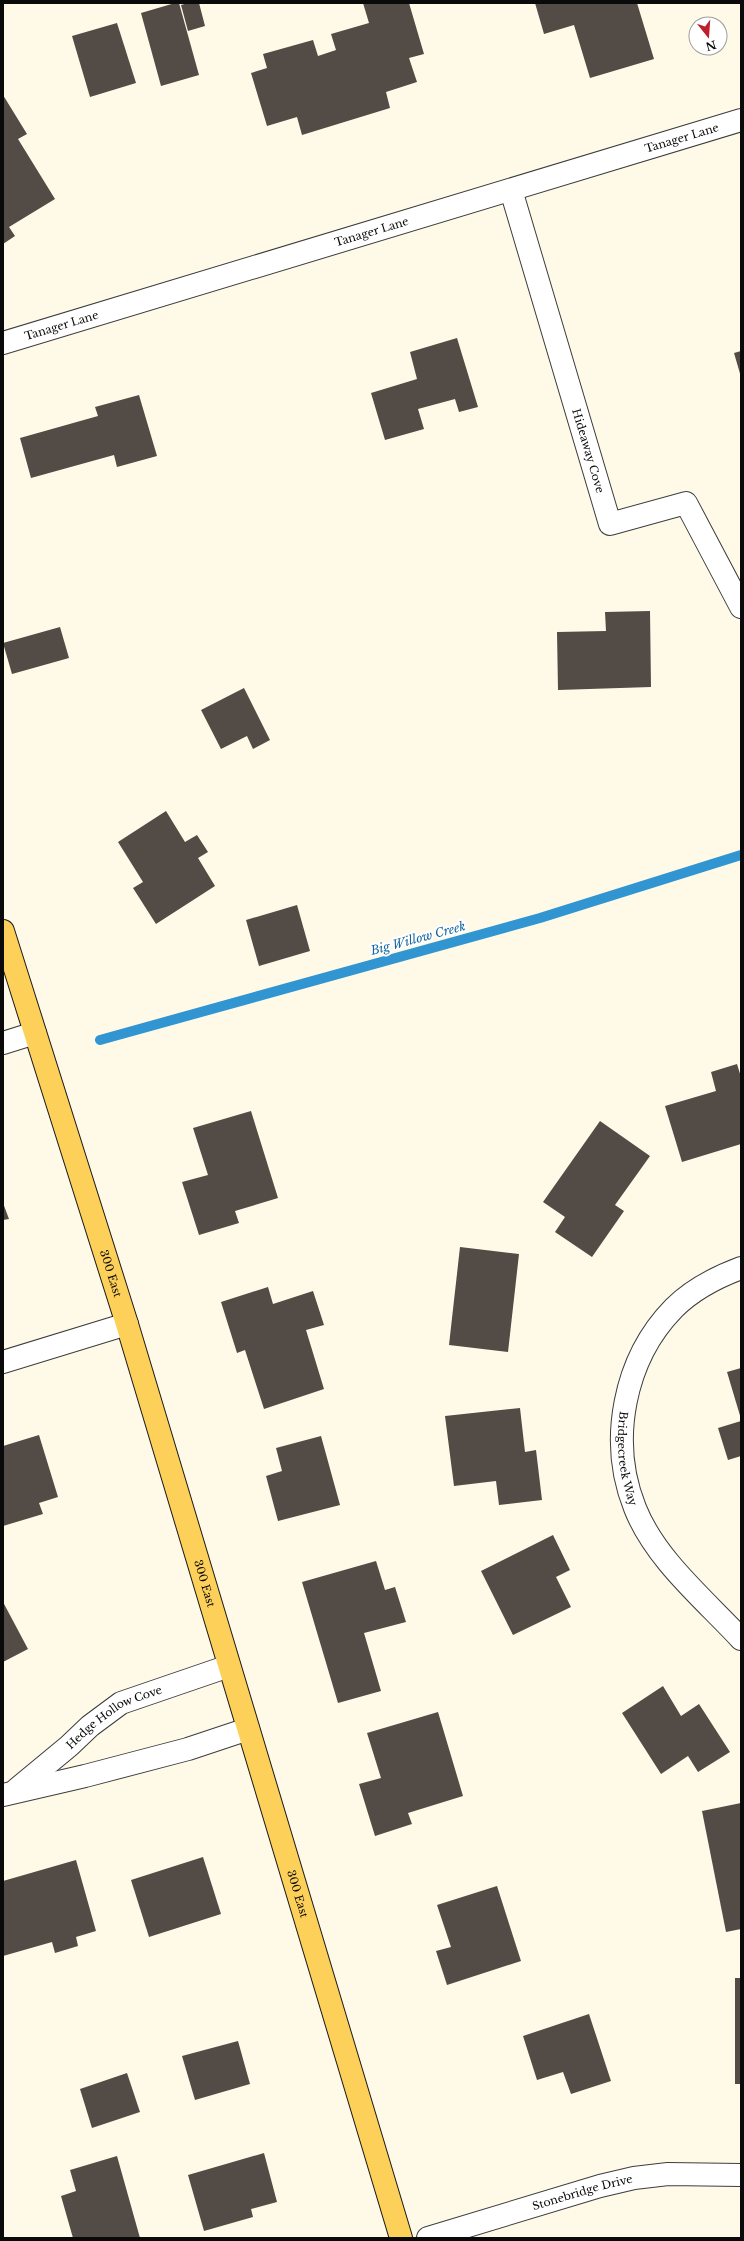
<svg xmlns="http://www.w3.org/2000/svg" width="744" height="2241" font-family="'Libre Baskerville',serif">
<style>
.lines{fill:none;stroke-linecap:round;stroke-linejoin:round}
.stream{stroke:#3095d0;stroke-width:10}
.building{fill:#534b46}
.minor-casing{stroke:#3d3d3d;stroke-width:24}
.major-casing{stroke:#1b1b1b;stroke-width:24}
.minor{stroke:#fff;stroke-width:22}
.major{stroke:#fdd05a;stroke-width:22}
.labels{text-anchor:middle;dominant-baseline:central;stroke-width:4;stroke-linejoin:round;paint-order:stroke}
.street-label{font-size:11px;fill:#0a0a0a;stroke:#fff}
.water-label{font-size:12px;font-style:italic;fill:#12659e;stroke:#fff}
</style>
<rect width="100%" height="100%" fill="#fffae7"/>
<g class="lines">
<path class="stream" d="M 100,1040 L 540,918 L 741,855"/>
</g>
<g class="building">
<path d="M 175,3 L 179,3 L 199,75 L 161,86 L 141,13 Z"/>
<path d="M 188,3 L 199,3 L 205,26 L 188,31 L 181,5 Z"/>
<path d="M 363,3 L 409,3 L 424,54 L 409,58 L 417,82 L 386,92 L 390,108 L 302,135 L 297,117 L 267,126 L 251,73 L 267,68 L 263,54 L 313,40 L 318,56 L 336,50 L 331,34 L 369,23 Z"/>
<path d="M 535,3 L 637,3 L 654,59 L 590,78 L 574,25 L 544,34 Z"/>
<path d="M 117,23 L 136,83 L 90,97 L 72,36 Z"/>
<path d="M 3,95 L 27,134 L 18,139 L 55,199 L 9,227 L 15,236 L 3,244 Z"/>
<path d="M 457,338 L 478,407 L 459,412 L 455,399 L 418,409 L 424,429 L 385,440 L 371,393 L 417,379 L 410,352 Z"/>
<path d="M 741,351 L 741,377 L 734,353 Z"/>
<path d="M 139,395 L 157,456 L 117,467 L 114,455 L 31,478 L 20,438 L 98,416 L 95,407 Z"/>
<path d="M 650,611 L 651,687 L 558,690 L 557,632 L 606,631 L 605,612 Z"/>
<path d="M 60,627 L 69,658 L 12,674 L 3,643 Z"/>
<path d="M 244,688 L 270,740 L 253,749 L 247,736 L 221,749 L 201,710 Z"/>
<path d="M 166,811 L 185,842 L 197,835 L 208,852 L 198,858 L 215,886 L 156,924 L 133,888 L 143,882 L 118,842 Z"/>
<path d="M 297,905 L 310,951 L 259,966 L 246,920 Z"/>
<path d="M 737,1064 L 741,1077 L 741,1144 L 682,1162 L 665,1106 L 716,1091 L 711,1072 Z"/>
<path d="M 251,1111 L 278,1198 L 235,1211 L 239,1223 L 199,1235 L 182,1182 L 208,1175 L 193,1128 Z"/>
<path d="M 600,1121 L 650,1156 L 615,1205 L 624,1211 L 592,1257 L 555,1232 L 565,1217 L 543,1202 Z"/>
<path d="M 3,1203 L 9,1219 L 3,1220 Z"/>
<path d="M 460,1247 L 519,1254 L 508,1352 L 449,1345 Z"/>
<path d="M 268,1287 L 273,1304 L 313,1291 L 324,1325 L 306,1330 L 324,1389 L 264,1409 L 245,1350 L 237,1353 L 221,1302 Z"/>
<path d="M 741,1368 L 741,1419 L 727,1372 Z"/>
<path d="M 520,1408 L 525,1452 L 536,1450 L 542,1500 L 499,1505 L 496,1481 L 454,1486 L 445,1416 Z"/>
<path d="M 741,1421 L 741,1456 L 728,1460 L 718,1428 Z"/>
<path d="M 39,1435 L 58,1497 L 39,1503 L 43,1514 L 3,1526 L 3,1446 Z"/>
<path d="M 321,1436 L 340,1505 L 278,1521 L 266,1476 L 282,1471 L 276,1448 Z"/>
<path d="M 553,1535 L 570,1570 L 556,1577 L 571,1607 L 513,1635 L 481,1571 Z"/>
<path d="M 376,1561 L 385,1590 L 395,1587 L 406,1622 L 364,1633 L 381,1691 L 338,1703 L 302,1582 Z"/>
<path d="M 3,1602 L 28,1649 L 3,1662 Z"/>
<path d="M 663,1686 L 681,1716 L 699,1704 L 730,1752 L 698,1772 L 688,1756 L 661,1774 L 622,1713 Z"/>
<path d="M 438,1712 L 463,1796 L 408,1813 L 412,1824 L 375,1836 L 359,1784 L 381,1778 L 367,1733 Z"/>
<path d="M 741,1803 L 741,1929 L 726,1932 L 702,1811 Z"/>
<path d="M 203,1857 L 221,1914 L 149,1937 L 131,1880 Z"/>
<path d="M 76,1860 L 96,1931 L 76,1937 L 78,1946 L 55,1953 L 52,1942 L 3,1956 L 3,1881 Z"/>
<path d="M 497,1886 L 521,1961 L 447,1985 L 436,1951 L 451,1947 L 437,1905 Z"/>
<rect x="735" y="1978" width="6" height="106"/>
<path d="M 589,2014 L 611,2081 L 571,2094 L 563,2072 L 537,2080 L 523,2036 Z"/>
<path d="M 238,2041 L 250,2084 L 195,2100 L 182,2056 Z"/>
<path d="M 127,2073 L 140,2112 L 92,2128 L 80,2089 Z"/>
<path d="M 264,2153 L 277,2202 L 251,2209 L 253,2217 L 204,2231 L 188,2175 Z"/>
<path d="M 117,2156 L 140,2238 L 73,2238 L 61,2196 L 76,2191 L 70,2170 Z"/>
</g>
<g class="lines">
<defs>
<g id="minor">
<path id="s1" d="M 511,190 L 610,524 L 686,503 L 741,607"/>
<path id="s2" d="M 3,343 L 741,120"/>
<path d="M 3,1043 L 35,1033"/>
<path id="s3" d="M 741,1268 C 717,1277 693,1289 674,1308 C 624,1359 608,1441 635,1508 C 655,1559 704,1599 741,1639"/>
<path d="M 3,1362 L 127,1324"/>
<path id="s4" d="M 17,1789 L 69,1746 L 90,1726 L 121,1703 L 229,1666"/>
<path d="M 3,1795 L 85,1776 L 188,1749 L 248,1729"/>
<path id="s5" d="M 428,2238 L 600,2186 L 634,2178 L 668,2174 L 741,2175"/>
</g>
<g id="major">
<path id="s6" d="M 3,931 L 127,1324 L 401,2238"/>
</g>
</defs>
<use href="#minor" class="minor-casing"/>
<use href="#major" class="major-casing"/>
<use href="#minor" class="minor"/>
<use href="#major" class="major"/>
</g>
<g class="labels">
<g class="street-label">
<text stroke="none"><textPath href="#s2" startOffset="709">Tanager Lane</textPath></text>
<text stroke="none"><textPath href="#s2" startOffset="385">Tanager Lane</textPath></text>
<text stroke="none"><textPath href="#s2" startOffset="61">Tanager Lane</textPath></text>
<text stroke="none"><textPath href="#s1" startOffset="272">Hideaway Cove</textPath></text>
<text stroke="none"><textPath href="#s6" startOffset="359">300 East</textPath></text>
<text stroke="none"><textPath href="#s3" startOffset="243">Bridgecreek Way</textPath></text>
<text stroke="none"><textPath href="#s6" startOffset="683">300 East</textPath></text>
<text stroke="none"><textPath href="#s4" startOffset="122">Hedge Hollow Cove</textPath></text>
<text stroke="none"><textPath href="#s6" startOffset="1007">300 East</textPath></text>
<text stroke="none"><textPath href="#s5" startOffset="161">Stonebridge Drive</textPath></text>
</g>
<g class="water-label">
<text transform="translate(418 938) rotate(-15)">Big Willow Creek</text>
</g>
</g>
<rect width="744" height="2241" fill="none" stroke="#0a0a0a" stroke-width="8"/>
<g transform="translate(708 36) rotate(163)"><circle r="19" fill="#ffffff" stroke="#9d9d9d"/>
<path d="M0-3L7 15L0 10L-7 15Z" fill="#bd202c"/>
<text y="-6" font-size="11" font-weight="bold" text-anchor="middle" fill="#0a0a0a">N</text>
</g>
</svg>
